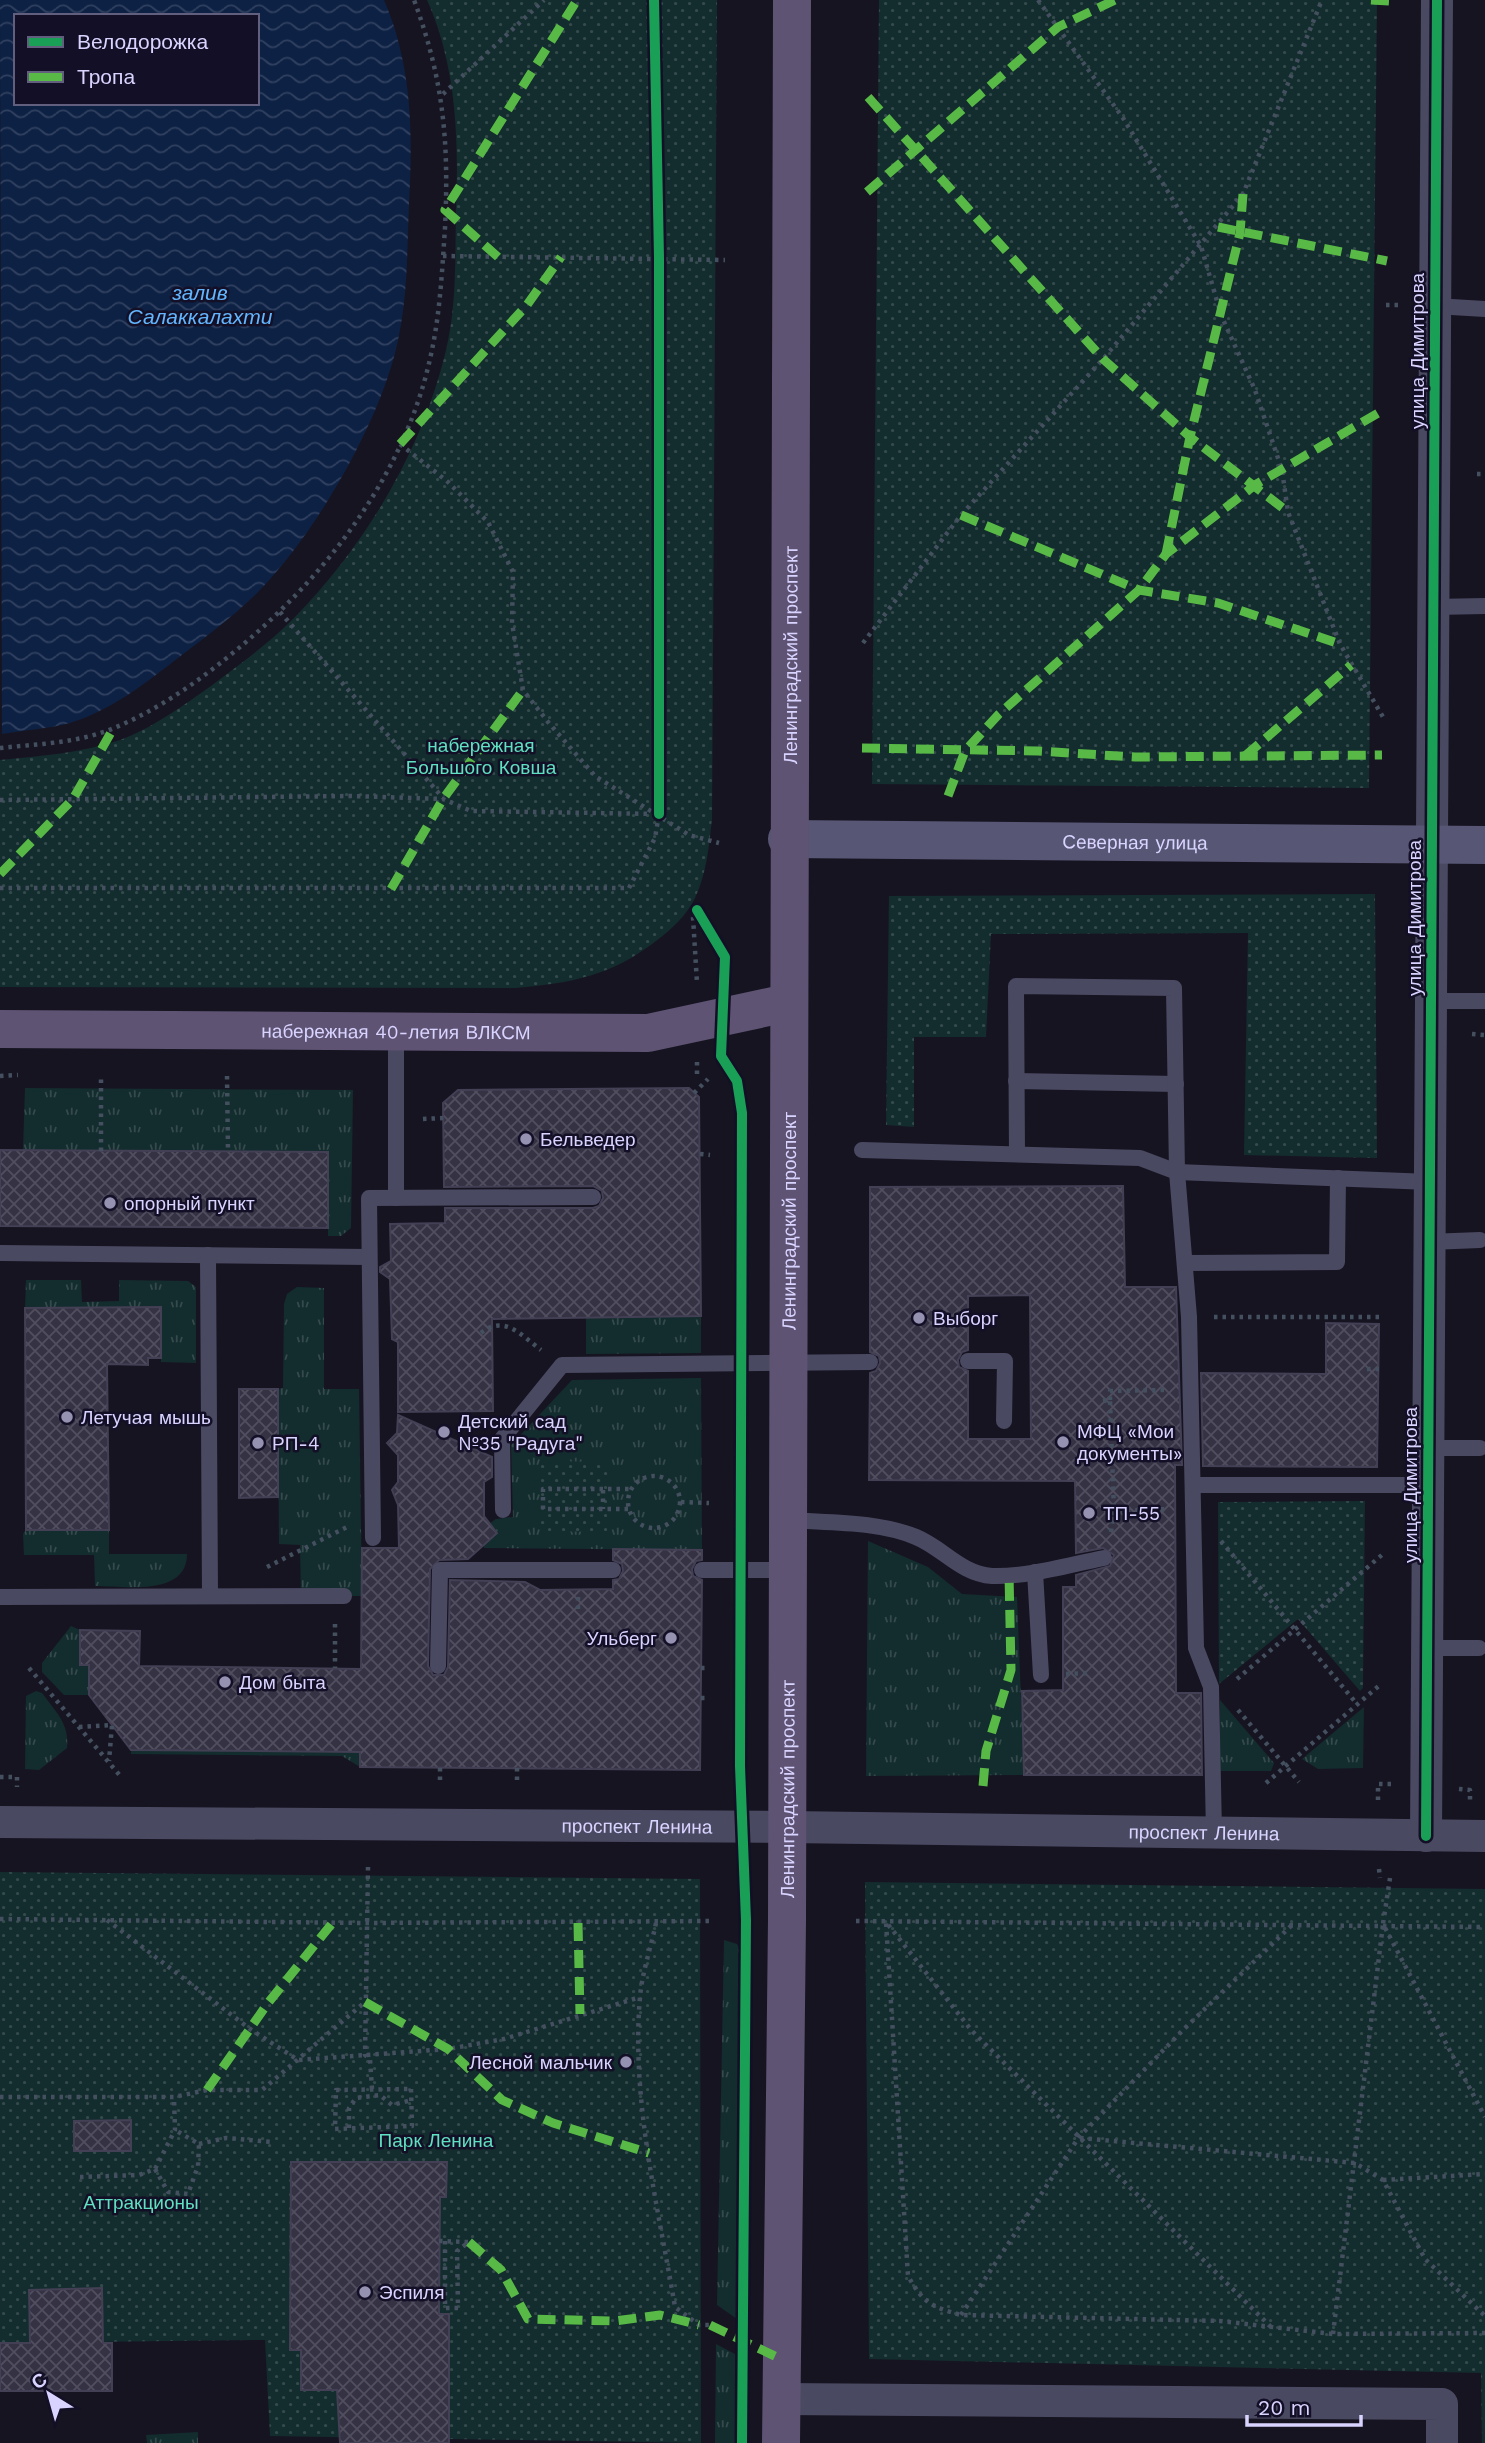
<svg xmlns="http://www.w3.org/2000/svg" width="1485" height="2443" font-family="'Work Sans',sans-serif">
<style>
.grass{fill:url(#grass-tufts)}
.park{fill:url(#park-dots)}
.water{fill:url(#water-waves);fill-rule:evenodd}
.building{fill:url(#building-cross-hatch);stroke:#433f54;stroke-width:2;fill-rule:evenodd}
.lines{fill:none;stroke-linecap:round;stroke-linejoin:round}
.path{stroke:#44505f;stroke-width:4.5;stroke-dasharray:3.5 5;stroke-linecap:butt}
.service{stroke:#4a4962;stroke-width:16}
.minor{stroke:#4a4962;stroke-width:32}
.secondary{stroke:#575674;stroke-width:38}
.primary{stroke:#5e5373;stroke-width:38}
.quiet{stroke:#58b947;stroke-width:9;stroke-dasharray:18 9;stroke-linecap:butt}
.cycleway-casing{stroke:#130f26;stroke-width:15}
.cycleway{stroke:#1a9f57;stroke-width:10}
.poi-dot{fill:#9591b1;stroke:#130f26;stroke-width:2.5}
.labels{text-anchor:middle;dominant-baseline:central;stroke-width:5;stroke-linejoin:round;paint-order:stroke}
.street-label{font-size:19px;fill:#d9d4ff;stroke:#130f26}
.park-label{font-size:19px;fill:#5fe0c0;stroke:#130f26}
.poi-label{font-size:19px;fill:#d9d4ff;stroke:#130f26;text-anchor:start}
.water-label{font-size:21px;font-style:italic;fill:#62b6ff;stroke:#130f26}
</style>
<defs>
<pattern id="grass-tufts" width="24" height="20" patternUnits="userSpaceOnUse" patternTransform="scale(1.75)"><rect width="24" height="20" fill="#132c2d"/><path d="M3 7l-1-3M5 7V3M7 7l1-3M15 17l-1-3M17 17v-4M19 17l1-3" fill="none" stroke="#354a4c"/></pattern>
<pattern id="park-dots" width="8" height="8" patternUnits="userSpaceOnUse" patternTransform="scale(1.75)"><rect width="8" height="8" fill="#132c2d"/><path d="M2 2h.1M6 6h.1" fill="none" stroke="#354a4c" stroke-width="1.8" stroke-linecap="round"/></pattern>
<pattern id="water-waves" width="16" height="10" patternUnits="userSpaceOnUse" patternTransform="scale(1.75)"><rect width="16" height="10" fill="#0d2144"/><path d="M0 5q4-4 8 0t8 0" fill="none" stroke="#304060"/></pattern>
<pattern id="building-cross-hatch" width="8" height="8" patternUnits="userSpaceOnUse" patternTransform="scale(1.75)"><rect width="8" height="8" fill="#343243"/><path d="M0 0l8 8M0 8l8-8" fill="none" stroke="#514f5f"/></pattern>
</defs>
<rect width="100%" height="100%" fill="#161421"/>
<g class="grass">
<path d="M 25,1088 L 353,1090 L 351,1228 L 341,1236 L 328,1236 L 328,1152 L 23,1150 Z"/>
<path d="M 26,1280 L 81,1280 L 82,1302 L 119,1301 L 119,1280 L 188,1281 L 196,1287 L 196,1363 L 161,1362 L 161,1308 L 25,1308 Z"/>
<path d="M 297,1287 L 324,1288 L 324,1389 L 359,1389 L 362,1596 L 301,1596 L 300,1545 L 279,1544 L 278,1389 L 283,1388 L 284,1304 L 287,1294 Z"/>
<path d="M 701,1316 L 701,1353 L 586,1354 L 586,1318 Z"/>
<path d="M 701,1378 L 702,1550 L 484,1548 L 484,1542 L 494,1535 L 490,1523 L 496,1519 L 513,1517 L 511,1445 L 572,1380 Z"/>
<path d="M 26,1530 L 109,1530 L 109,1554 L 187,1554 C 187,1597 124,1586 95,1586 L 94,1555 L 24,1555 L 23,1534 Z"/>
<path d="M 868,1541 L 928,1567 L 962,1594 L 1017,1597 L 1024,1775 L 866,1776 Z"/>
<path d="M 71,1626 L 80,1630 L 80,1664 L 89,1665 L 89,1695 L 64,1695 L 42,1672 L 42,1663 Z"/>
<path d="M 36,1691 L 42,1693 C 55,1711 70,1724 67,1748 L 39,1770 L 25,1769 L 26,1696 Z"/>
<path d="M 1220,1700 L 1274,1763 L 1271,1771 L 1220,1771 Z"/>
<path d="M 1364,1707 L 1363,1768 L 1318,1769 L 1302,1759 Z"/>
<path d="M 131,1750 L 360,1752 L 360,1767 L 342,1756 L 131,1754 Z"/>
<path d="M 724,1940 L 737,1944 L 742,1951 L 737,2319 L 717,2305 Z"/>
<path d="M 716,2344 L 737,2355 L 736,2443 L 715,2443 Z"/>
<path d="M 198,2432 L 198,2443 L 147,2443 L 146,2435 Z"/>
</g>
<g class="park">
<path d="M 427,0 L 717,0 L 712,819 C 709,845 707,873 695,898 C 687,915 671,930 656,941 C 611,976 571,983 516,988 L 0,987 L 0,760 C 41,756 81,753 120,740 C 151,729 184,705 211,686 C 239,665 268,644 293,619 C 365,546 422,451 446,350 C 457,305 455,254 456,208 C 459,139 456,64 427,0 Z"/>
<path d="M 879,0 L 1377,0 L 1369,788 L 872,784 Z"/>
<path d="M 1375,894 L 1377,1158 L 1244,1155 L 1248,933 L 991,934 L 986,1037 L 914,1037 L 914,1127 L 886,1125 L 889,896 Z"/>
<path d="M 541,1461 L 608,1462 L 607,1532 L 540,1531 Z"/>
<path d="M 1365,1501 L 1363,1688 L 1360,1691 L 1298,1619 L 1219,1684 L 1218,1502 Z"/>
<path d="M 0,1872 L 700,1879 L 701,2443 L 270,2436 L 265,2340 L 0,2343 Z"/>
<path d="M 865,1882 L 1485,1889 L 1485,2443 L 1482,2443 L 1481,2373 L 869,2359 Z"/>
</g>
<path class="water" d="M 0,0 L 384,0 C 412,65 413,132 409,202 C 407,251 408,301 396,349 C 377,427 315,534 259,591 C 233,617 203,639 174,661 C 142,686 109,711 70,723 C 48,729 24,730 2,734 ZM 16,16 L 257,16 L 257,103 L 16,103 Z"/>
<g class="building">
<path d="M 689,1088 L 699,1097 L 701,1316 L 492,1319 L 493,1411 L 398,1412 L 398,1342 L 392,1339 L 390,1279 L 380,1272 L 380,1267 L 391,1261 L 390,1224 L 445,1223 L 445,1208 L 593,1208 L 599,1206 L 603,1198 L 602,1191 L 593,1186 L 444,1187 L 443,1103 L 458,1090 Z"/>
<path d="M 0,1150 L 328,1152 L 328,1228 L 0,1226 Z"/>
<path d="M 1123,1186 L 1125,1287 L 1176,1287 L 1182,1465 L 1175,1465 L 1176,1693 L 1201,1693 L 1202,1775 L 1024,1775 L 1022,1691 L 1063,1690 L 1063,1587 L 1076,1587 L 1076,1575 L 1110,1566 L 1114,1555 L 1103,1548 L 1076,1553 L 1075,1481 L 869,1480 L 870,1373 L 876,1371 L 880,1363 L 879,1356 L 870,1352 L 870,1187 ZM 1030,1295 L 1031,1439 L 968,1439 L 968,1371 L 959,1367 L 958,1360 L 962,1352 L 968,1350 L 968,1296 Z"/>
<path d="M 161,1307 L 161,1358 L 148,1358 L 148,1365 L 107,1364 L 109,1530 L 26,1530 L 25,1308 Z"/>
<path d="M 1326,1323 L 1379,1324 L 1377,1467 L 1203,1466 L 1201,1373 L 1326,1374 Z"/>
<path d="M 239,1389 L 278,1389 L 278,1497 L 239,1498 Z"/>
<path d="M 398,1415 L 492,1457 L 492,1477 L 484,1482 L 484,1516 L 497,1533 L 468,1559 L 439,1560 L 430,1569 L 428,1666 L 433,1675 L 444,1675 L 448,1667 L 450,1580 L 525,1582 L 540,1590 L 613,1589 L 613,1580 L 619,1579 L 623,1571 L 622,1564 L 613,1560 L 613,1549 L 702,1550 L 702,1560 L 696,1561 L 692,1569 L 693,1576 L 702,1580 L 700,1770 L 360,1767 L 360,1752 L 131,1750 L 89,1695 L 89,1665 L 80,1665 L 80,1630 L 140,1631 L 139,1666 L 361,1669 L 362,1548 L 399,1548 L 398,1505 L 392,1490 L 398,1482 L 398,1455 L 387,1443 L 397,1433 Z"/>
<path d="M 131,2120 L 131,2151 L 74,2151 L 74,2121 Z"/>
<path d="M 291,2162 L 447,2162 L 446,2197 L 440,2197 L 439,2314 L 449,2314 L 449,2443 L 340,2443 L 337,2390 L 301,2390 L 301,2350 L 290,2350 Z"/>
<path d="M 102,2288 L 103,2343 L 112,2343 L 112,2391 L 0,2391 L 0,2343 L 30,2343 L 29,2290 Z"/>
</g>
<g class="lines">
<g class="path">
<path d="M 1038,0 L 1123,118 L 1201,246 L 1221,315 L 1255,390 L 1282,470 L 1288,512 L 1340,644 L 1383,717"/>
<path d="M 443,94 L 544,0"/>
<path d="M 443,256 L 725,260"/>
<path d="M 1386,305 L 1403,305"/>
<path d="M 400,444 L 448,482 L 488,522 L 513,572 L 512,623 L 523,690 L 548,722 L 595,776 L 689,835 L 719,843"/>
<path d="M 1477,474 L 1485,474"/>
<path d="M 280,612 L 443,798"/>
<path d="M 863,643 L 961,515 L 1103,359 L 1243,194 L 1322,0"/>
<path d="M 0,748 C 38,744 79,743 114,728 C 165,707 213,671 254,635 C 336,563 406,467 430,359 C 440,316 442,272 445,228 C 449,143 444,81 414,0"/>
<path d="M 0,800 L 351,796 L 443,799 L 471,811 L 659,814"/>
<path d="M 0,888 L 629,888 L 655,838 L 659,814 L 659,258 L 654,0"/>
<path d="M 693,917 L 697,983"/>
<path d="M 1472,1034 L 1485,1035"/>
<path d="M 697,1062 L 697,1078"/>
<path d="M 0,1076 L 18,1075"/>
<path d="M 227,1076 L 228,1151"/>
<path d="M 694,1093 L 708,1079"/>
<path d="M 423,1119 L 443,1118"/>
<path d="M 101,1151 L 101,1075"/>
<path d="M 700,1154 L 710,1155"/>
<path d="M 1214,1317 L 1384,1317"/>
<path d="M 481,1333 C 504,1314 521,1335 541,1350"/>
<path d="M 1367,1369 L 1384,1369"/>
<path d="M 1110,1400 L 1110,1391 L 1164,1390"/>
<path d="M 1103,1401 L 1110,1400 L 1114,1511"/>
<circle cx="654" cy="1502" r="26"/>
<path d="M 603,1490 L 603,1509"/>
<path d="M 681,1502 L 709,1503"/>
<path d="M 628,1509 L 543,1509 L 543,1489 L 630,1489"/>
<path d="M 1111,1532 L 1114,1511 L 1168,1509"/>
<path d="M 1221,1541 L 1357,1704"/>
<path d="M 267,1567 L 347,1527"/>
<path d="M 578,1597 L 578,1614"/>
<path d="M 335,1624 L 335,1668"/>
<path d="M 29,1668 L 122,1778"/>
<path d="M 701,1668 L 709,1668"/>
<path d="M 1066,1674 L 1088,1673"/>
<path d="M 1237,1679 L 1383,1554"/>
<path d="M 701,1698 L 708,1698"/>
<path d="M 1238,1710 L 1299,1782"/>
<path d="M 79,1727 L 112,1725 L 109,1761"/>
<path d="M 440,1768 L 440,1780"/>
<path d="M 0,1777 L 17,1777 L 17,1787"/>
<path d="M 517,1780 L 517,1768"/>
<path d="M 1266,1783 L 1381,1684"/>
<path d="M 1459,1789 L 1470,1790 L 1470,1801"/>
<path d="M 1378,1800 L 1378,1784 L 1391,1784"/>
<path d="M 368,1867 L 365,2055 L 370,2059 L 372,2089"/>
<path d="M 1379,1869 L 1380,1878"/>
<path d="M 1390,1878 L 1383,1924 L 1485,2117"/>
<path d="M 0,1919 L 366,1923 L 712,1921"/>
<path d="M 107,1920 L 250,2029 L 298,2060 L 448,2049 L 504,2039 L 640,1997"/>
<path d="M 856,1921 L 1485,1927"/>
<path d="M 656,1923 C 651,1947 642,1973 640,1997 C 631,2100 658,2206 675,2307 L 699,2325 L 710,2325"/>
<path d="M 411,2089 L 412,2126 L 335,2129 L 336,2090 Z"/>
<path d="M 0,2097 L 174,2097 L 207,2090 L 262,2090 L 365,2002"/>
<path d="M 349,2128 L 349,2108 L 356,2098 L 380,2095 L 392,2105 L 412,2100"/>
<path d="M 1080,2138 L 1355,2163 L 1383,2180 L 1425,2259 L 1485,2316"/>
<path d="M 199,2144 L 226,2138 L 272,2142"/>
<path d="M 155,2169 L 168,2192 L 188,2194 L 198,2166 L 199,2144 L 175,2130"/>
<path d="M 80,2177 L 139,2175 L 155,2169 L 175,2130 L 174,2097"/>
<path d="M 1383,2180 L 1485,2174"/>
<path d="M 439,2241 L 468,2242"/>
<path d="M 445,2241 L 445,2308 L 458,2308 L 457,2251 L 469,2242"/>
<path d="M 961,2315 L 1079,2137 L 1183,2030 L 1293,1924"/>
<path d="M 1271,2327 L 972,2031 L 886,1922 L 908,2276 C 923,2303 932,2307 961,2315 L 1220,2321 L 1333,2334 L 1485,2333"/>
<path d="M 1333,2334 L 1383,1924"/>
</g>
<g class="service">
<path d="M 1435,306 L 1485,309"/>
<path d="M 1434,607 L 1485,606"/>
<path d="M 1431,1001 L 1485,1001"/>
<path d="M 1016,1081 L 1176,1084"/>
<path d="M 862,1150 L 1140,1158 L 1177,1172 L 1430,1182"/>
<path d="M 1017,1154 L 1016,986 L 1174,988 L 1177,1172 L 1189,1317 L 1196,1648 L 1211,1687 L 1214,1833"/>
<path d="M 396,1198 L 396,1032"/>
<path d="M 1429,1242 L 1480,1240"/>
<path d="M 0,1253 L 368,1257"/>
<path d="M 208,1255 L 210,1596"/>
<path d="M 1187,1263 L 1337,1262 L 1338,1178"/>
<path d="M 968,1361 L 1005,1361 L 1004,1421"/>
<path d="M 1428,1448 L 1480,1448"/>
<path d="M 1193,1485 L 1428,1485"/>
<path d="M 503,1510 L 502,1439 L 562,1365 L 870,1362"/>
<path d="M 788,1520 C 830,1523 877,1521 916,1537 C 943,1548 961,1574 992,1576 C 1029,1577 1068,1565 1104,1558"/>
<path d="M 373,1538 L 369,1198 L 593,1197"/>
<path d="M 702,1570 L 786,1570"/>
<path d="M 1035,1572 L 1041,1675"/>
<path d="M 0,1597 L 344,1596"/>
<path d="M 1426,1648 L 1479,1648"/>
<path d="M 438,1666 L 440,1570 L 613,1570"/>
</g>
<g class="minor">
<path id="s1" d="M 0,1822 L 787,1827 L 1485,1836"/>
<path d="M 1426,1836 L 1437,0"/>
<path d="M 781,2399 L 1442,2404 L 1442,2443"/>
</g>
<path class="secondary" id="s2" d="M 787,839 L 1485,845"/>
<g class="primary">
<path id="s3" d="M 0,1029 L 648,1033 L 787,1003"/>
<path id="s4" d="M 781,2443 L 787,1920 L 792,0"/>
</g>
<g class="quiet">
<path d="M 1371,0 L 1389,1"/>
<path d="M 868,97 L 1103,359 L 1190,437 L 1288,512"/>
<path d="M 867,192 L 1058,27 L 1115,0"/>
<path d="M 1218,227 L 1387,261"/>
<path d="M 498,257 L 445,210 L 577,0"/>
<path d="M 400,444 L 527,305 L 561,257"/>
<path d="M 961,515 L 1139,590 L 1218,603 L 1340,644"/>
<path d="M 1166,554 L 1190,437 L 1240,233 L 1243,194"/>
<path d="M 862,748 L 1038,751 L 1135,757 L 1382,755"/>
<path d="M 1245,756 L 1351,665"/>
<path d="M 948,796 L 965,751 L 999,714 L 1139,590 L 1166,554 L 1255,485 L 1385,409"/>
<path d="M 0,874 L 73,799 L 113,729"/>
<path d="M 391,889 L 443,799 L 523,690"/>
<path d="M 983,1786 L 986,1751 L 1011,1670 L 1009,1574"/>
<path d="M 578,1923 L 580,2014"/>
<path d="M 365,2002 L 448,2049 L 502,2100 L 553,2123 L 649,2153"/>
<path d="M 207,2090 L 268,2003 L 334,1921"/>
<path d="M 469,2242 L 501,2270 L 528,2319 L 615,2321 L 660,2315 L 699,2325"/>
<path d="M 710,2325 L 781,2359"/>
</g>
<defs>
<g id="cycleway">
<path d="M 654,0 L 659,258 L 659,814"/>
<path d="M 697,910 L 725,957 L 721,1056 L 737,1081 L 742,1113 L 740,1766 L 746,1920 L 742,2443"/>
<path d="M 1426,1836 L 1437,0"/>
</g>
</defs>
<use href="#cycleway" class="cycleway-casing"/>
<use href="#cycleway" class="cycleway"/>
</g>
<g class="poi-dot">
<circle cx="526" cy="1139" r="7"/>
<circle cx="110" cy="1203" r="7"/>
<circle cx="919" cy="1318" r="7"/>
<circle cx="67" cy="1417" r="7"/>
<circle cx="444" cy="1432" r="7"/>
<circle cx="1063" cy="1442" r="7"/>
<circle cx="258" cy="1443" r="7"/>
<circle cx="1089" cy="1513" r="7"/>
<circle cx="671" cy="1638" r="7"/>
<circle cx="225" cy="1682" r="7"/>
<circle cx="626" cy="2062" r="7"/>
<circle cx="365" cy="2292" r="7"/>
</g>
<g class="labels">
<g class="street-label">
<text transform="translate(1417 351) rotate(-90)">улица Димитрова</text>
<text stroke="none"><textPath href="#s4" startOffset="1788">Ленинградский проспект</textPath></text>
<text stroke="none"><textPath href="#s2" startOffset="348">Северная улица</textPath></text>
<text transform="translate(1414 918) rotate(-90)">улица Димитрова</text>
<text stroke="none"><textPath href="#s3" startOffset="396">набережная 40-летия ВЛКСМ</textPath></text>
<text stroke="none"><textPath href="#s4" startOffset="1222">Ленинградский проспект</textPath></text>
<text transform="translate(1410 1485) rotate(-90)">улица Димитрова</text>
<text stroke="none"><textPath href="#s4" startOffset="654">Ленинградский проспект</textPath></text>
<text stroke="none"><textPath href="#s1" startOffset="637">проспект Ленина</textPath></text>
<text stroke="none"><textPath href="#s1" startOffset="1204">проспект Ленина</textPath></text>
</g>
<g class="park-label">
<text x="481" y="745">набережная<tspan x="481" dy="22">Большого Ковша</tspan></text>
<text x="436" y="2140">Парк Ленина</text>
<text x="141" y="2202">Аттракционы</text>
</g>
<g class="poi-label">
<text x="540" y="1139">Бельведер</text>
<text x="124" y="1203">опорный пункт</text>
<text x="933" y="1318">Выборг</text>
<text x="81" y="1417">Летучая мышь</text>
<text x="458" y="1421">Детский сад<tspan x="458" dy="22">№35 "Радуга"</tspan></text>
<text x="1077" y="1431">МФЦ «Мои<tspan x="1077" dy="22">документы»</tspan></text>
<text x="272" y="1443">РП-4</text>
<text x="1103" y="1513">ТП-55</text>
<text x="657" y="1638" text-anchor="end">Ульберг</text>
<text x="239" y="1682">Дом быта</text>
<text x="612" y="2062" text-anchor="end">Лесной мальчик</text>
<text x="379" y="2292">Эспиля</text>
</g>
<g class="water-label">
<text x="200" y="292">залив<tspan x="200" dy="24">Салаккалахти</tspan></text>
</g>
</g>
<rect x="14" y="14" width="245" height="91" fill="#130f26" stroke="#625e7d" stroke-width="2"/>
<rect x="28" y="37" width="35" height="10" fill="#1a9f57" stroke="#625e7d" stroke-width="2"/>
<text x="77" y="49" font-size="21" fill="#d9d4ff">Велодорожка</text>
<rect x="28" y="72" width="35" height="10" fill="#58b947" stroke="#625e7d" stroke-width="2"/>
<text x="77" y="84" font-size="21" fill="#d9d4ff">Тропа</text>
<g transform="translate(49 2394) rotate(323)" stroke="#130f26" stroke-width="5" paint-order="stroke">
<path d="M0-5L12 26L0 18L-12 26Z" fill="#d9d4ff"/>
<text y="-10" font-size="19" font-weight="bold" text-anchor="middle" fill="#d9d4ff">С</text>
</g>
<path d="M1247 2415v10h114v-10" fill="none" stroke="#d9d4ff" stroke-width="3.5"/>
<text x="1258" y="2415" font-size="21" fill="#d9d4ff" stroke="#130f26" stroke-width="5" paint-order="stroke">20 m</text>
</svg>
